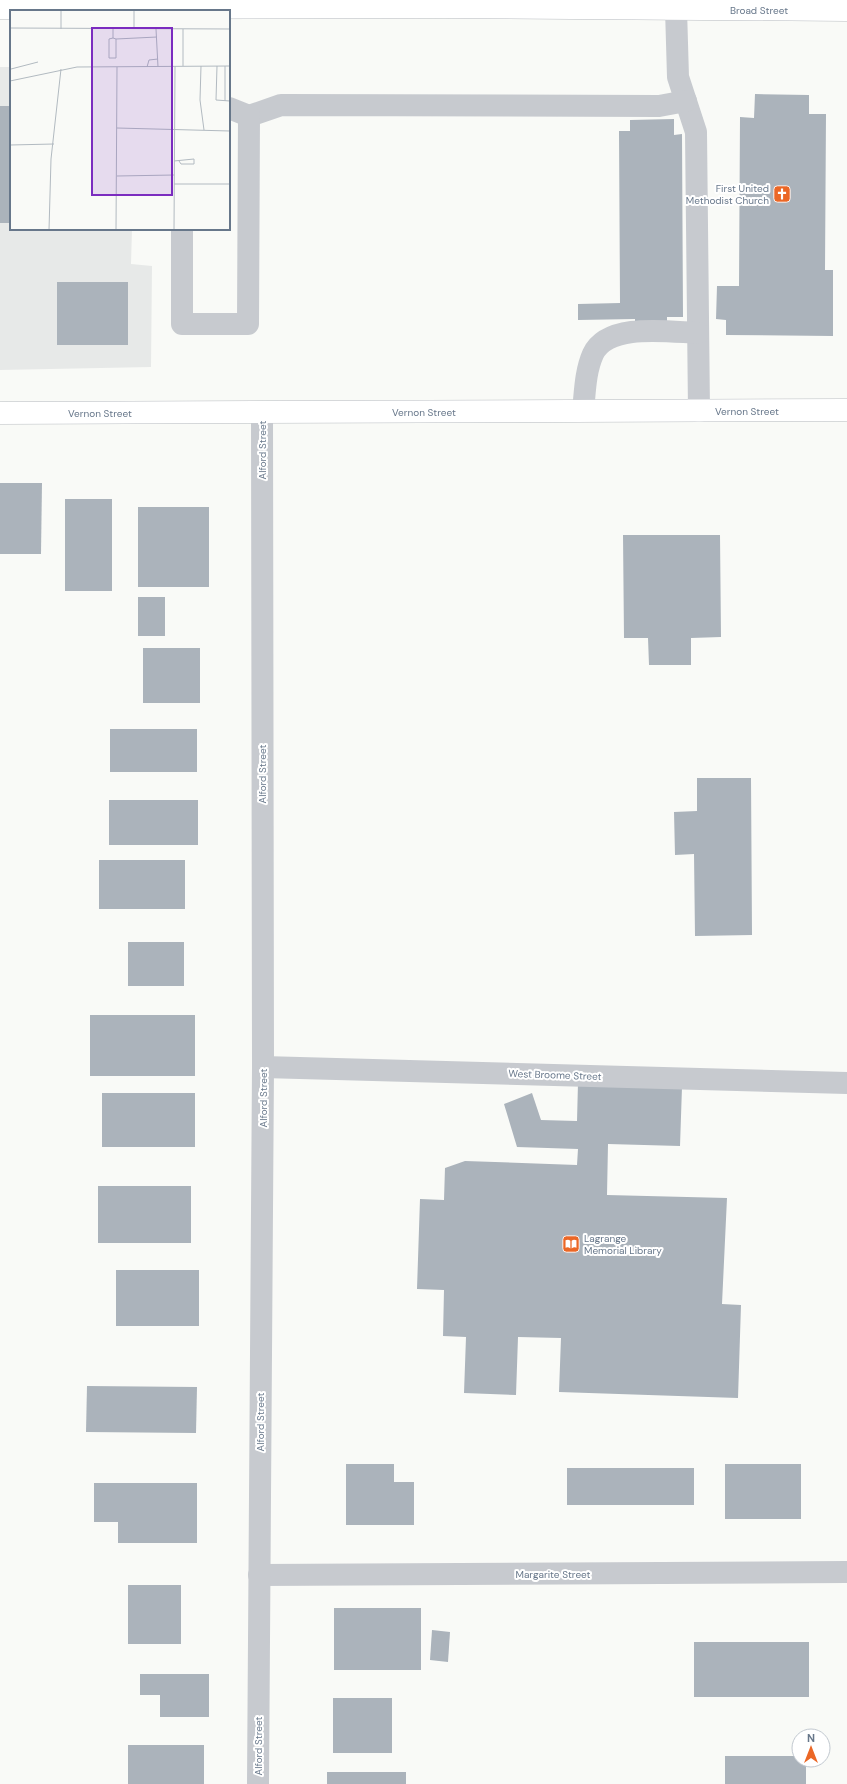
<svg xmlns="http://www.w3.org/2000/svg" width="847" height="1784" font-family="'DM Sans',sans-serif">
<style>
.built{fill:#e7e9e8}
.building{fill:#abb3bb}
.lines{fill:none;stroke-linecap:round;stroke-linejoin:round}
.major-casing{stroke:#b8bcc1;stroke-width:23}
.minor{stroke:#c7cacf;stroke-width:22}
.major{stroke:#fff;stroke-width:22}
.labels{text-anchor:middle;dominant-baseline:central;stroke-width:4;stroke-linejoin:round;paint-order:stroke}
.street-label{font-size:10px;fill:#67778a;stroke:#fff}
.poi-label{font-size:10px;fill:#67778a;stroke:#fff;text-anchor:end}
.inset-road{fill:none;stroke:#b2bac1;stroke-width:1}
.view{fill:#7b2cbf;fill-opacity:0.15;stroke:#7b2cbf;stroke-width:2}
.inset-edge{fill:none;stroke:#67778a;stroke-width:2}
</style>
<rect width="100%" height="100%" fill="#f9faf7"/>
<path class="built" d="M 0,67 L 11,67 L 11,229 L 132,229 L 131,264 L 152,266 L 151,367 L 0,370 Z"/>
<g class="building">
<path d="M 755,94 L 809,95 L 809,114 L 826,114 L 825,270 L 833,270 L 833,336 L 726,335 L 726,320 L 716,319 L 717,286 L 739,286 L 740,117 L 754,118 Z"/>
<rect x="0" y="106" width="11" height="117"/>
<path d="M 674,119 L 674,135 L 682,134 L 683,317 L 667,317 L 667,342 L 635,342 L 635,319 L 578,320 L 578,304 L 620,303 L 619,131 L 630,131 L 630,120 Z"/>
<rect x="57" y="282" width="71" height="63"/>
<path d="M 0,483 L 42,483 L 41,554 L 0,554 Z"/>
<rect x="65" y="499" width="47" height="92"/>
<rect x="138" y="507" width="71" height="80"/>
<path d="M 623,535 L 720,535 L 721,637 L 691,638 L 691,665 L 649,665 L 648,638 L 624,638 Z"/>
<rect x="138" y="597" width="27" height="39"/>
<rect x="143" y="648" width="57" height="55"/>
<rect x="110" y="729" width="87" height="43"/>
<path d="M 697,778 L 751,778 L 752,935 L 695,936 L 694,854 L 675,855 L 674,812 L 697,811 Z"/>
<rect x="109" y="800" width="89" height="45"/>
<rect x="99" y="860" width="86" height="49"/>
<rect x="128" y="942" width="56" height="44"/>
<rect x="90" y="1015" width="105" height="61"/>
<path d="M 578,1083 L 682,1087 L 680,1146 L 608,1144 L 607,1195 L 727,1198 L 722,1304 L 741,1305 L 738,1398 L 559,1392 L 561,1338 L 518,1337 L 516,1395 L 464,1393 L 466,1337 L 443,1336 L 444,1290 L 417,1289 L 420,1199 L 444,1200 L 445,1168 L 465,1161 L 577,1165 L 578,1149 L 517,1147 L 504,1104 L 532,1093 L 541,1120 L 577,1121 Z"/>
<rect x="102" y="1093" width="93" height="54"/>
<rect x="98" y="1186" width="93" height="57"/>
<rect x="116" y="1270" width="83" height="56"/>
<path d="M 87,1386 L 197,1387 L 196,1433 L 86,1432 Z"/>
<path d="M 346,1464 L 394,1464 L 394,1482 L 414,1482 L 414,1525 L 346,1525 Z"/>
<rect x="725" y="1464" width="76" height="55"/>
<rect x="567" y="1468" width="127" height="37"/>
<path d="M 94,1483 L 197,1483 L 197,1543 L 118,1543 L 118,1522 L 94,1522 Z"/>
<rect x="128" y="1585" width="53" height="59"/>
<rect x="334" y="1608" width="87" height="62"/>
<path d="M 432,1630 L 450,1632 L 448,1662 L 430,1660 Z"/>
<rect x="694" y="1642" width="115" height="55"/>
<path d="M 140,1674 L 209,1674 L 209,1717 L 160,1717 L 160,1695 L 140,1695 Z"/>
<rect x="333" y="1698" width="59" height="55"/>
<rect x="128" y="1745" width="76" height="39"/>
<path d="M 725,1756 L 799,1756 L 799,1760 L 806,1760 L 806,1784 L 725,1784 Z"/>
<rect x="327" y="1772" width="79" height="12"/>
</g>
<g class="lines">
<defs>
<g id="major">
<path d="M 0,8 L 445,7 L 847,10"/>
<path d="M 0,413 L 847,410"/>
</g>
</defs>
<use href="#major" class="major-casing"/>
<g class="minor">
<path d="M 676,9 L 678,77 L 696,132 L 699,411"/>
<path d="M 249,116 L 281,105 L 659,106 L 686,101"/>
<path d="M 182,229 L 182,324 L 248,324 L 249,116 L 229,108"/>
<path d="M 583,411 C 585,393 585,372 593,354 C 608,322 670,332 698,333"/>
<path d="M 263,1067 L 847,1083"/>
<path d="M 259,1575 L 847,1572"/>
<path d="M 258,1784 L 263,1067 L 262,412"/>
</g>
<use href="#major" class="major"/>
</g>
<defs>
<symbol id="church-square" viewBox="-11 -11 22 22"><rect x="-9" y="-9" width="18" height="18" rx="4" fill="#eb6726" stroke="#fff"/><path d="M-1.2-6h2.4v3.5h3.3v2.4h-3.3V6h-2.4V-.1h-3.3v-2.4h3.3Z" fill="#fff"/></symbol>
<symbol id="library-square" viewBox="-11 -11 22 22"><rect x="-9" y="-9" width="18" height="18" rx="4" fill="#eb6726" stroke="#fff"/><path d="M-6-4Q-3-5.5-.7-3.5V5Q-3 3-6 4ZM6-4Q3-5.5 .7-3.5V5Q3 3 6 4Z" fill="#fff"/></symbol>
</defs>
<g fill-rule="evenodd">
<use href="#church-square" x="772" y="184" width="20" height="20"/>
<use href="#library-square" x="561" y="1234" width="20" height="20"/>
</g>
<g class="labels">
<g class="street-label">
<text x="759" y="10">Broad Street</text>
<text x="747" y="411">Vernon Street</text>
<text x="424" y="412">Vernon Street</text>
<text x="100" y="413">Vernon Street</text>
<text transform="translate(262 450) rotate(-90)">Alford Street</text>
<text transform="translate(262 774) rotate(-90)">Alford Street</text>
<text transform="translate(555 1075) rotate(2)">West Broome Street</text>
<text transform="translate(263 1098) rotate(-90)">Alford Street</text>
<text transform="translate(260 1422) rotate(-90)">Alford Street</text>
<text x="553" y="1574">Margarite Street</text>
<text transform="translate(258 1746) rotate(-90)">Alford Street</text>
</g>
<g class="poi-label">
<text x="769" y="188">First United<tspan x="769" dy="12">Methodist Church</tspan></text>
<text x="584" y="1238" text-anchor="start">Lagrange<tspan x="584" dy="12">Memorial Library</tspan></text>
</g>
</g>
<g transform="translate(10 10)">
<rect width="220" height="220" fill="#f9faf7"/>
<path class="inset-road" d="M 51,0 L 51,19M 124,0 L 124,19M 0,18 L 220,19M 146,19 L 148,57M 103,28 L 106,29 L 106,48 L 99,48 L 99,29 L 103,28 L 103,19M 106,29 L 147,27M 173,56 L 173,19M 191,56 L 190,90 L 194,120M 207,56 L 206,90 L 220,91M 137,57 L 139,50 L 148,49M 1,59 L 28,52M 0,71 L 67,57 L 220,56M 215,91 L 215,56M 107,118 L 220,121M 0,135 L 44,134M 164,151 L 184,149 L 184,154 L 171,154 L 169,151M 107,166 L 164,165M 164,174 L 220,174M 39,220 L 41,149 L 51,59M 106,220 L 107,57M 164,220 L 165,56"/>
<path class="view" d="M 82,18 L 162,18 L 162,185 L 82,185 Z"/>
<rect width="220" height="220" class="inset-edge"/>
</g>
<g transform="translate(811 1748)"><circle r="19" fill="#ffffff" stroke="#c2c9d0"/>
<path d="M0-3L7 15L0 10L-7 15Z" fill="#eb6726"/>
<text y="-6" font-size="11" font-weight="bold" text-anchor="middle" fill="#67778a">N</text>
</g>
</svg>
